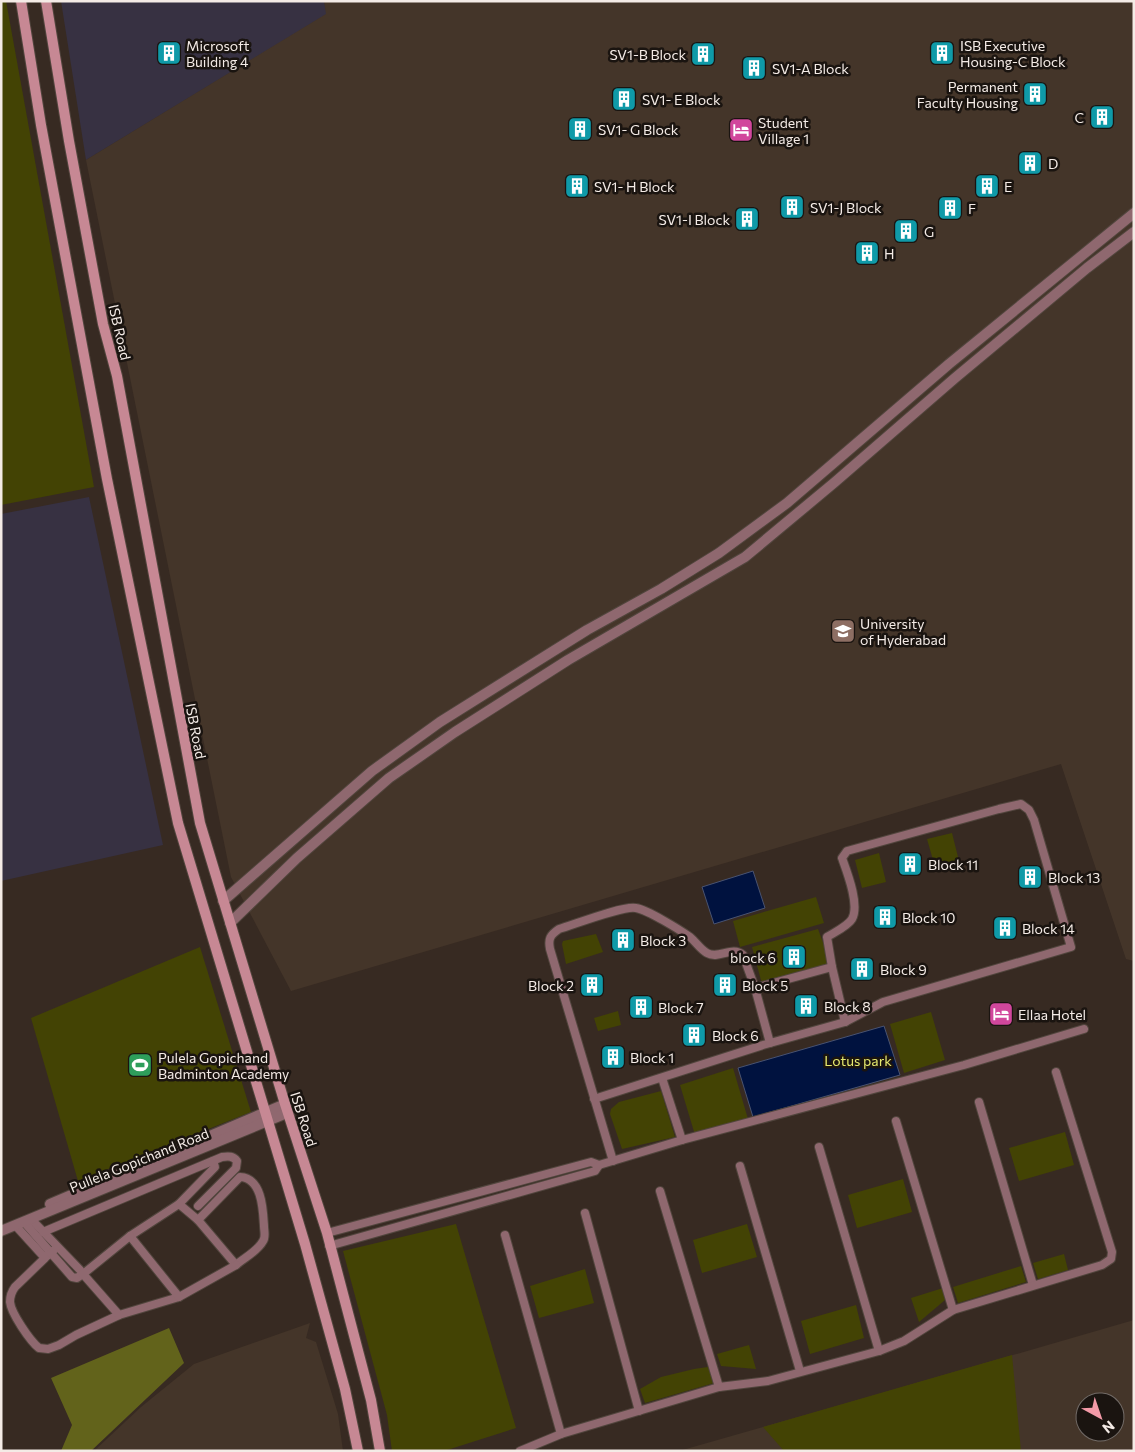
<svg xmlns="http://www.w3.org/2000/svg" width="1135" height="1452" font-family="Commissioner,sans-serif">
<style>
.commercial{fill:#373142}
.education{fill:#443529;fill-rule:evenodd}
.green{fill:#434304}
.forest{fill:#62631b}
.water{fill:#00123f;stroke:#495371}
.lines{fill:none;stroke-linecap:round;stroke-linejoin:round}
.minor-casing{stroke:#51453d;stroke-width:10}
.tertiary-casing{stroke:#51453d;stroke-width:12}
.secondary-casing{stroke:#51453d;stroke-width:12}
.minor{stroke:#8f686f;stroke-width:8}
.tertiary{stroke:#8f686f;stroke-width:10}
.secondary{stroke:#c78894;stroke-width:10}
.labels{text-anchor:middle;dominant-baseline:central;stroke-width:5;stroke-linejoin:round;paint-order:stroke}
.poi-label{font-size:14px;fill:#f4ebe6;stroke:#1a1410;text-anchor:start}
.street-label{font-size:14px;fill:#f4ebe6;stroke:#1a1410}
.park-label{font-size:14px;fill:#e6e96f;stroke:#1a1410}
</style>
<rect width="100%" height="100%" fill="#372a22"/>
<g class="commercial">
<path d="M 61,1 L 324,1 L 327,14 L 86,160 Z"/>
<path d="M 89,497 L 163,845 L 1,881 L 1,514 Z"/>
</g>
<g class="education">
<path d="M 324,1 L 1134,1 L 1134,961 L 1126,959 L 1061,764 L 291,991 L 231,877 L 86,160 L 326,14 Z"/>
<path d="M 1134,1320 L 1134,1451 L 679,1451 L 823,1410 ZM 1085,1402 L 1115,1402 L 1115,1432 L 1085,1432 Z"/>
<path d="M 310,1323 L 306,1338 L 316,1342 L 338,1414 L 343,1451 L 94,1451 L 141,1407 L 194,1364 Z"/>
</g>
<g class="green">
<path d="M 1,1 L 6,1 L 94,487 L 1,505 Z"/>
<path d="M 952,833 L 959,861 L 935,867 L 927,839 Z"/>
<path d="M 879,853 L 886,882 L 862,888 L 855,860 Z"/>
<path d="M 816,897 L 824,923 L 740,947 L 733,921 Z"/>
<path d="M 818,929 L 832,967 L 762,984 L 752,947 Z"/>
<path d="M 596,934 L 603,952 L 566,964 L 562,944 L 563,941 Z"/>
<path d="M 200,947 L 251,1112 L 78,1181 L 31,1018 Z"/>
<path d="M 618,1011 L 621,1025 L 598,1031 L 594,1018 Z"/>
<path d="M 931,1012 L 945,1060 L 904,1073 L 890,1024 Z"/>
<path d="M 733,1068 L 748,1119 L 695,1135 L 680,1085 Z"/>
<path d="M 661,1091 L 675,1137 L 622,1149 L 610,1114 L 611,1109 L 619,1102 Z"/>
<path d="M 1065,1132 L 1074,1165 L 1019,1181 L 1009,1148 Z"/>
<path d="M 903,1179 L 912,1212 L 857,1228 L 848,1195 Z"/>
<path d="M 456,1224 L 516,1428 L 444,1451 L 392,1451 L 387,1415 L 343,1251 Z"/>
<path d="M 747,1224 L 757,1257 L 702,1273 L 693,1240 Z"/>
<path d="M 1064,1254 L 1068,1270 L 1038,1279 L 1033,1263 Z"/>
<path d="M 1021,1266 L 1026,1282 L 958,1303 L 953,1287 Z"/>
<path d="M 585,1269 L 594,1303 L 539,1318 L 530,1286 Z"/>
<path d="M 943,1288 L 945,1300 L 919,1322 L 911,1298 Z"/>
<path d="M 856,1305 L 864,1338 L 810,1354 L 801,1321 Z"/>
<path d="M 749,1345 L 756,1369 L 721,1366 L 717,1354 Z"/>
<path d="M 1012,1355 L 1021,1451 L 784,1451 L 763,1427 Z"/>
<path d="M 708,1367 L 714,1383 L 645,1403 L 640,1389 L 661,1377 L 694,1369 Z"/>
</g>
<path class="forest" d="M 169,1328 L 184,1363 L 91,1451 L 61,1451 L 72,1425 L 51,1378 Z"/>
<g class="water">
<path d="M 753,871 L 765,908 L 714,924 L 702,887 Z"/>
<path d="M 884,1026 L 900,1075 L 753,1117 L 738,1068 Z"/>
</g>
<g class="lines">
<defs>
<g id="minor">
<path d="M 832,967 L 845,1022"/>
<path d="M 662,1078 L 682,1140"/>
<path d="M 594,1099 L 763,1045 L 845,1022 L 883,1002 L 1071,947 L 1034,820 L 1029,810 L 1021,804 L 999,809 L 847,851 L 842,858 C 847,872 860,905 852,919 C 848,926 835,932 827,937 L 832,967 L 755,988"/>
<path d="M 979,1102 L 1033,1285"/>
<path d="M 896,1121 L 953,1310"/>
<path d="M 819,1147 L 879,1351"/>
<path d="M 613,1161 L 550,949 C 548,939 550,935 559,929 C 573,925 624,905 636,908 C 648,910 680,930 690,937 C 696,942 700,949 707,953 C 719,960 732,945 743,955 L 755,988 L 770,1043"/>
<path d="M 740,1166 L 800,1371"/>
<path d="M 240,1177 C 262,1178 263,1209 264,1226 C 264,1231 266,1237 263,1241 C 258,1251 244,1258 236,1265 L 198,1220 Z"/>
<path d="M 660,1191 L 719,1387"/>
<path d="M 179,1204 L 215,1167 L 213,1161"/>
<path d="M 585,1213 L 639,1411"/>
<path d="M 31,1219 L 80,1270"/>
<path d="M 24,1222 L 51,1253 L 47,1256"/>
<path d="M 15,1225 L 45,1258 L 15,1287 C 12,1291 10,1296 10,1302 C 11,1313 30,1341 39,1348 L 48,1349 L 59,1345 L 76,1335 L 119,1315 L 179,1297 L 236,1265"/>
<path d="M 43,1232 L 222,1157 C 229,1156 233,1156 237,1161 L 236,1168 L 198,1206"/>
<path d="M 327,1233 L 591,1162 L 599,1165"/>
<path d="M 505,1235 L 561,1434"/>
<path d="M 329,1246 L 595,1171 L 599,1165 L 682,1140 L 964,1065 L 1084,1029"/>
<path d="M 57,1247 L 51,1253 L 72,1277 L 77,1278 L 83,1274"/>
<path d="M 179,1297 L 130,1236 L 179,1204 L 198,1220"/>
<path d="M 119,1315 L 83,1274 L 130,1236"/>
<path d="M 520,1451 L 561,1434 L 719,1387 L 768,1381 L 879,1351 L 904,1341 L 953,1310 L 1102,1265 L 1111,1259 L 1112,1252 L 1056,1072"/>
</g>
<g id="tertiary">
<path d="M 223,901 L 372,771 L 440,722 L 587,630 L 661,589 L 719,553 L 787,503 L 949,364 L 1134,213"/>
<path d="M 230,923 L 297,858 L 389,778 L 455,732 L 568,660 L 745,557 L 835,482 L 955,378 L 1087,268 L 1134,232"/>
<path d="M 50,1204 L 285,1104"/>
<path d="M 1,1231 L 287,1113"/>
</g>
<g id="secondary">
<path d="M 21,1 L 41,125 L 107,479 L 178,823 L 305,1244 L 345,1389 L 358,1451"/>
<path d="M 46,1 L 69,141 L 103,324 L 117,376 L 200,823 L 285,1104 L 327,1233 L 371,1400 L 380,1451"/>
</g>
</defs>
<use href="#minor" class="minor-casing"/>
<use href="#tertiary" class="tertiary-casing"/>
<use href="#secondary" class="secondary-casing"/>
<use href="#minor" class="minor"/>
<use href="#tertiary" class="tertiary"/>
<use href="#secondary" class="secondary"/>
</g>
<defs>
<symbol id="building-square" viewBox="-11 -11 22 22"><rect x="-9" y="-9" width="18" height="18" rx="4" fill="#0f9aa8" stroke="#1a1410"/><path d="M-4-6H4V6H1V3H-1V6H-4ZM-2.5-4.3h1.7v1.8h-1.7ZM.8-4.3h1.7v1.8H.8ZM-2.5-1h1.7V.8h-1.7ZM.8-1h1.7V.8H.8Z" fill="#fff"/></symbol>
<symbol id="hotel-square" viewBox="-11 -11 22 22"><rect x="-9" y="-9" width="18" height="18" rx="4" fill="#d1479c" stroke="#1a1410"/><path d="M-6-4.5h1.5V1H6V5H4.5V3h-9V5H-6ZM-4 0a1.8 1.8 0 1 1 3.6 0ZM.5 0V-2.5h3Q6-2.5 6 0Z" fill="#fff"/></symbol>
<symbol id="university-square" viewBox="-11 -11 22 22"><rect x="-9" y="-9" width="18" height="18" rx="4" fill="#8d6e63" stroke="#1a1410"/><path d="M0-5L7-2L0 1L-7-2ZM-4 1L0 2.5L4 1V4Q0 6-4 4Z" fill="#fff"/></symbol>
<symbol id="stadium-square" viewBox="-11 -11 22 22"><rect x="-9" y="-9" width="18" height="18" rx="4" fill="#2e9e5b" stroke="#1a1410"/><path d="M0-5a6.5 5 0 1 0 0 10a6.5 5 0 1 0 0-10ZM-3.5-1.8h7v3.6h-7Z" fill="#fff"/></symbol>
</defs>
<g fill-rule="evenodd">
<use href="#building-square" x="155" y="39" width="28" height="28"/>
<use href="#building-square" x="928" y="39" width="28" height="28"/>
<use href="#building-square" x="689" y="40" width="28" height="28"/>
<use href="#building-square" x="740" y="54" width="28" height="28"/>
<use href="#building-square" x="1021" y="80" width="28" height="28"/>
<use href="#building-square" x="610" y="85" width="28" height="28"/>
<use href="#building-square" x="1088" y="103" width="28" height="28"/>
<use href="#building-square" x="566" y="115" width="28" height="28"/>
<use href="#hotel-square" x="727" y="116" width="28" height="28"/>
<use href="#building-square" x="1016" y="149" width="28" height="28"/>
<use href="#building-square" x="563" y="172" width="28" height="28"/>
<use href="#building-square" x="973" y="172" width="28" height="28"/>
<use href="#building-square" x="778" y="193" width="28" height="28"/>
<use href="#building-square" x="936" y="194" width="28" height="28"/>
<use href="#building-square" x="733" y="205" width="28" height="28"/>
<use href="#building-square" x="892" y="217" width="28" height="28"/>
<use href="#building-square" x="853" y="239" width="28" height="28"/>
<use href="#university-square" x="829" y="617" width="28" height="28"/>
<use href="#building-square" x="896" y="850" width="28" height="28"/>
<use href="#building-square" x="1016" y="863" width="28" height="28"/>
<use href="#building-square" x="871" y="903" width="28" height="28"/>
<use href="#building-square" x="991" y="914" width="28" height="28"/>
<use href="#building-square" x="609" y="926" width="28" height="28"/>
<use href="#building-square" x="780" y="943" width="28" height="28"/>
<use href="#building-square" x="848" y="955" width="28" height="28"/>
<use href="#building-square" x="578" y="971" width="28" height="28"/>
<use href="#building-square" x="711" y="971" width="28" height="28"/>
<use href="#building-square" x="792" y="992" width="28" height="28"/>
<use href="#building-square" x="627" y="993" width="28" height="28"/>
<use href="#hotel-square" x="987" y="1000" width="28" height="28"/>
<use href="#building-square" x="680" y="1021" width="28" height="28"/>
<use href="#building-square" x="599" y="1043" width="28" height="28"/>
<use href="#stadium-square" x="126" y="1051" width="28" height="28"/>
</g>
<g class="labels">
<g class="poi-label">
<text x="186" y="45">Microsoft<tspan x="186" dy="16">Building 4</tspan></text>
<text x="960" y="45">ISB Executive<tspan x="960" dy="16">Housing-C Block</tspan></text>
<text x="686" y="54" text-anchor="end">SV1-B Block</text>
<text x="772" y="68">SV1-A Block</text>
<text x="1018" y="86" text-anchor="end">Permanent<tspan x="1018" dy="16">Faculty Housing</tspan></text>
<text x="642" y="99">SV1- E Block</text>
<text x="1084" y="117" text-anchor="end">C</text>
<text x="758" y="122">Student<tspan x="758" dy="16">Village 1</tspan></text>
<text x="598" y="129">SV1- G Block</text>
<text x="1048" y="163">D</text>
<text x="594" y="186">SV1- H Block</text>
<text x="1004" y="186">E</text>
<text x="810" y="207">SV1-J Block</text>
<text x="968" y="208">F</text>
<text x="730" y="219" text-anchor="end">SV1-I Block</text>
<text x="924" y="231">G</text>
<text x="884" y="253">H</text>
<text x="860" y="623">University<tspan x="860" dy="16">of Hyderabad</tspan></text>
<text x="928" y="864">Block 11</text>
<text x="1048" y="877">Block 13</text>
<text x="902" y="917">Block 10</text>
<text x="1022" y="928">Block 14</text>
<text x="640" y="940">Block 3</text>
<text x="776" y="957" text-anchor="end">block 6</text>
<text x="880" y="969">Block 9</text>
<text x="574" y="985" text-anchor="end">Block 2</text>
<text x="742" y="985">Block 5</text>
<text x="824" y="1006">Block 8</text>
<text x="658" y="1007">Block 7</text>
<text x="1018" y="1014">Ellaa Hotel</text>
<text x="712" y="1035">Block 6</text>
<text x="158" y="1057">Pulela Gopichand<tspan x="158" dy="16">Badminton Academy</tspan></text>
<text x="630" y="1057">Block 1</text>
</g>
<g class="street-label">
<text transform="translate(120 332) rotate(77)">ISB Road</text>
<text transform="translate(196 731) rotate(79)">ISB Road</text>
<text transform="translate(304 1119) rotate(72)">ISB Road</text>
<text transform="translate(139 1160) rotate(-22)">Pullela Gopichand Road</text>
</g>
<g class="park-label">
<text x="858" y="1060">Lotus park</text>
</g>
</g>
<rect width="1135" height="1452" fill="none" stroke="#f4ebe6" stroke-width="5"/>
<g transform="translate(1100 1417) rotate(140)"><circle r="24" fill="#1a1410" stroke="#716a66"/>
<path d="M0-4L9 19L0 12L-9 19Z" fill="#f39aa8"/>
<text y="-8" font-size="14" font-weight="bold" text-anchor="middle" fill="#f4ebe6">N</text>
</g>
</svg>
